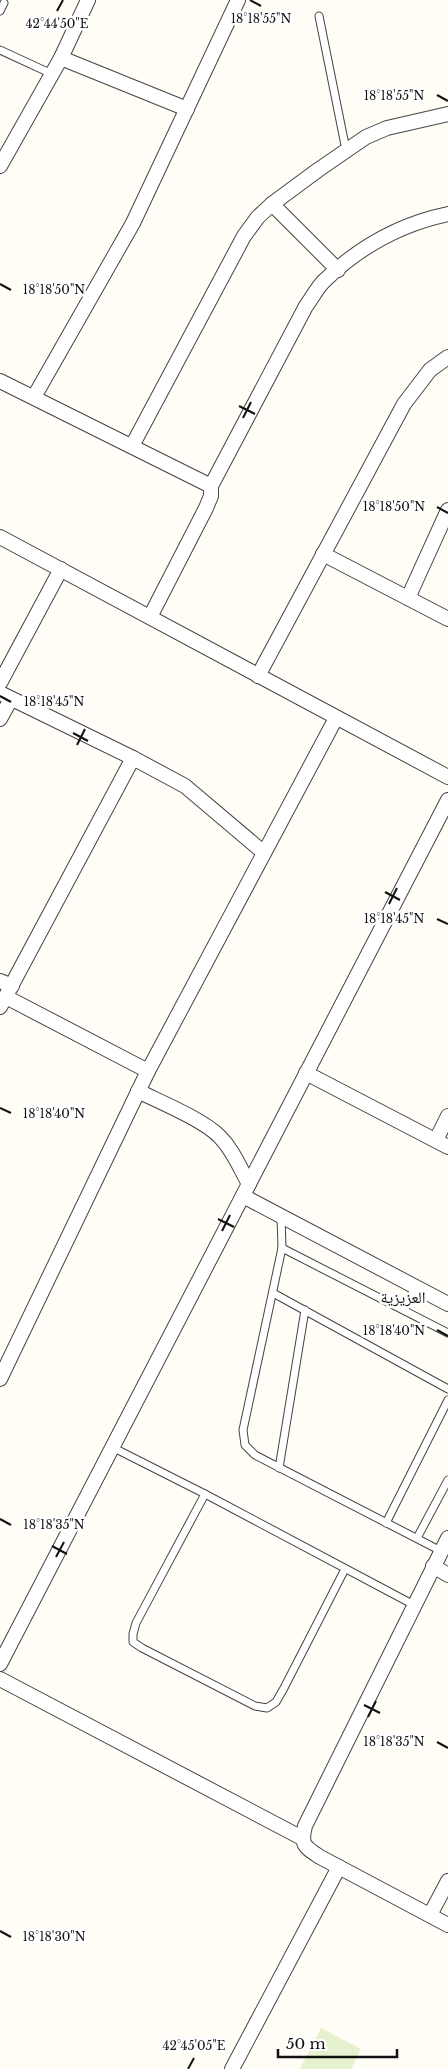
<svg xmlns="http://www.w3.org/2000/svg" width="448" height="2069" font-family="'Libre Baskerville','Noto Naskh Arabic',serif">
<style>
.pitch{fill:#e6f2cf}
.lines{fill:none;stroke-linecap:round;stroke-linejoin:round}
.service-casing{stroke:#444;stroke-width:9}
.minor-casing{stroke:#444;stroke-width:16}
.service{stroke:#fff;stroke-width:7}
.minor{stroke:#fff;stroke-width:14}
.ticks{fill:none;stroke:#111;stroke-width:2}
.labels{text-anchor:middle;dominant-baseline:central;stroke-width:5;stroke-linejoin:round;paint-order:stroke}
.neighbourhood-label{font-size:16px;fill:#111;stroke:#fff}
.ticks-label{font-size:12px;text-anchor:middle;fill:#111;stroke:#fff;stroke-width:5;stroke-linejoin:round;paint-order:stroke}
</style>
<rect width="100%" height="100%" fill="#fffdf5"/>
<path class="pitch" d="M 321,2028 L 361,2049 L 351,2069 L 300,2069 Z"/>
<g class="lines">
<defs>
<g id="service">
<path d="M 0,11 L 4,3"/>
<path d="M 319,16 L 346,150"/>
<path d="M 0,50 L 52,74"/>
<path d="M 281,1216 L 282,1248 L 243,1430 L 245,1445 L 255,1455 L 441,1551"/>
<path d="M 282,1248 L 448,1333"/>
<path d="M 273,1293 L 448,1389"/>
<path d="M 404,1310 L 415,1287"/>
<path d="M 112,1447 L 205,1494 L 414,1605"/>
<path d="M 279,1468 L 305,1310"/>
<path d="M 205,1494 L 136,1623 L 133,1634 L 133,1642 L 142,1648 L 255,1706 L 267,1708 L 276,1702 L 284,1688 L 345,1569"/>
<path d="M 386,1523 L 448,1400"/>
<path d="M 417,1538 L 448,1480"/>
</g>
<g id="minor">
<path d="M 61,58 L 187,109"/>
<path d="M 0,166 L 61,58 L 88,0"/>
<path d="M 272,204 L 338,270"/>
<path d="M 0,381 L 211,486 L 306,306 C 312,298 317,288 324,281 C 359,247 400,224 448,214"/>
<path d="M 34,397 L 133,223 L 238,0"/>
<path d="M 132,446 L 244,236 L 258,217 L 272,204 L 318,170 L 366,137 L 387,128 L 448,114"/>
<path d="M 0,537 L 448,777"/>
<path d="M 323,554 L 448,619"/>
<path d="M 408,598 L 448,510"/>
<path d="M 150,617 L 206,508 L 211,496 L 211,486"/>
<path d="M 258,676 L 404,404 L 430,370 L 448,357"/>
<path d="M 0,683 L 61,569"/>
<path d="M 0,693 L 133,758 L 185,786 L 263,852"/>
<path d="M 0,719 L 11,699"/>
<path d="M 0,981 L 12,986"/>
<path d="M 6,997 L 148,1071"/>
<path d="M 0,1007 L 133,758"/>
<path d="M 306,1073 L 448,1147"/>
<path d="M 138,1091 C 160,1102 204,1120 220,1137 C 233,1150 240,1168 249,1184"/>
<path d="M 436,1140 L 448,1116"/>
<path d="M 243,1196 L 448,1304"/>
<path d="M 0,1379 L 148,1071 L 336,718"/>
<path d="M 448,1538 L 305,1826 C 300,1845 305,1847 320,1857 L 448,1925"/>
<path d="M 433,1566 L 448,1575"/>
<path d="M 0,1664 L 448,800"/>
<path d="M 0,1679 L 302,1838"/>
<path d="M 430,1915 L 448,1881"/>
<path d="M 232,2069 L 339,1867"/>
</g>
</defs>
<use href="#service" class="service-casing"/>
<use href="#minor" class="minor-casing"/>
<use href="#service" class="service"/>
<use href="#minor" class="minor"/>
</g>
<path class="ticks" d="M 250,0 L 261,6M 57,11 L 63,0M 437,95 L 448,101M 0,284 L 11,290M 239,406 L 255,414M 243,418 L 251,402M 437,507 L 448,513M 0,696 L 11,702M 73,733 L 88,741M 77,745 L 85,729M 385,892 L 400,900M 389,904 L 397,888M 437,919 L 448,924M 0,1108 L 11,1113M 218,1219 L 234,1227M 222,1231 L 230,1215M 437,1330 L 448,1336M 0,1519 L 11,1525M 52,1546 L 67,1554M 56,1557 L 64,1542M 364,1705 L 380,1713M 368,1717 L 376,1701M 437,1742 L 448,1748M 0,1931 L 11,1937M 188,2069 L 194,2058"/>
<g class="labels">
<g class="neighbourhood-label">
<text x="403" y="1297">العزيزية</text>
</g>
</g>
<g class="ticks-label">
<text x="261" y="23">18°18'55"N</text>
<text x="57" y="28">42°44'50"E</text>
<text x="394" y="100">18°18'55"N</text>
<text x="54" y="294">18°18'50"N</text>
<text x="394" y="511">18°18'50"N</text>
<text x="54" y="706">18°18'45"N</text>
<text x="394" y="923">18°18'45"N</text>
<text x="54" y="1118">18°18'40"N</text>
<text x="394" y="1335">18°18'40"N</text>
<text x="54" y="1529">18°18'35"N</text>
<text x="394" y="1746">18°18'35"N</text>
<text x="54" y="1941">18°18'30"N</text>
<text x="194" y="2050">42°45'05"E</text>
</g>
<path d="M278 2049v8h119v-8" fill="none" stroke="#111111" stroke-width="2.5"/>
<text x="286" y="2049" font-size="15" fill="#111111" stroke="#ffffff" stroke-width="4" paint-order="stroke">50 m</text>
</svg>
